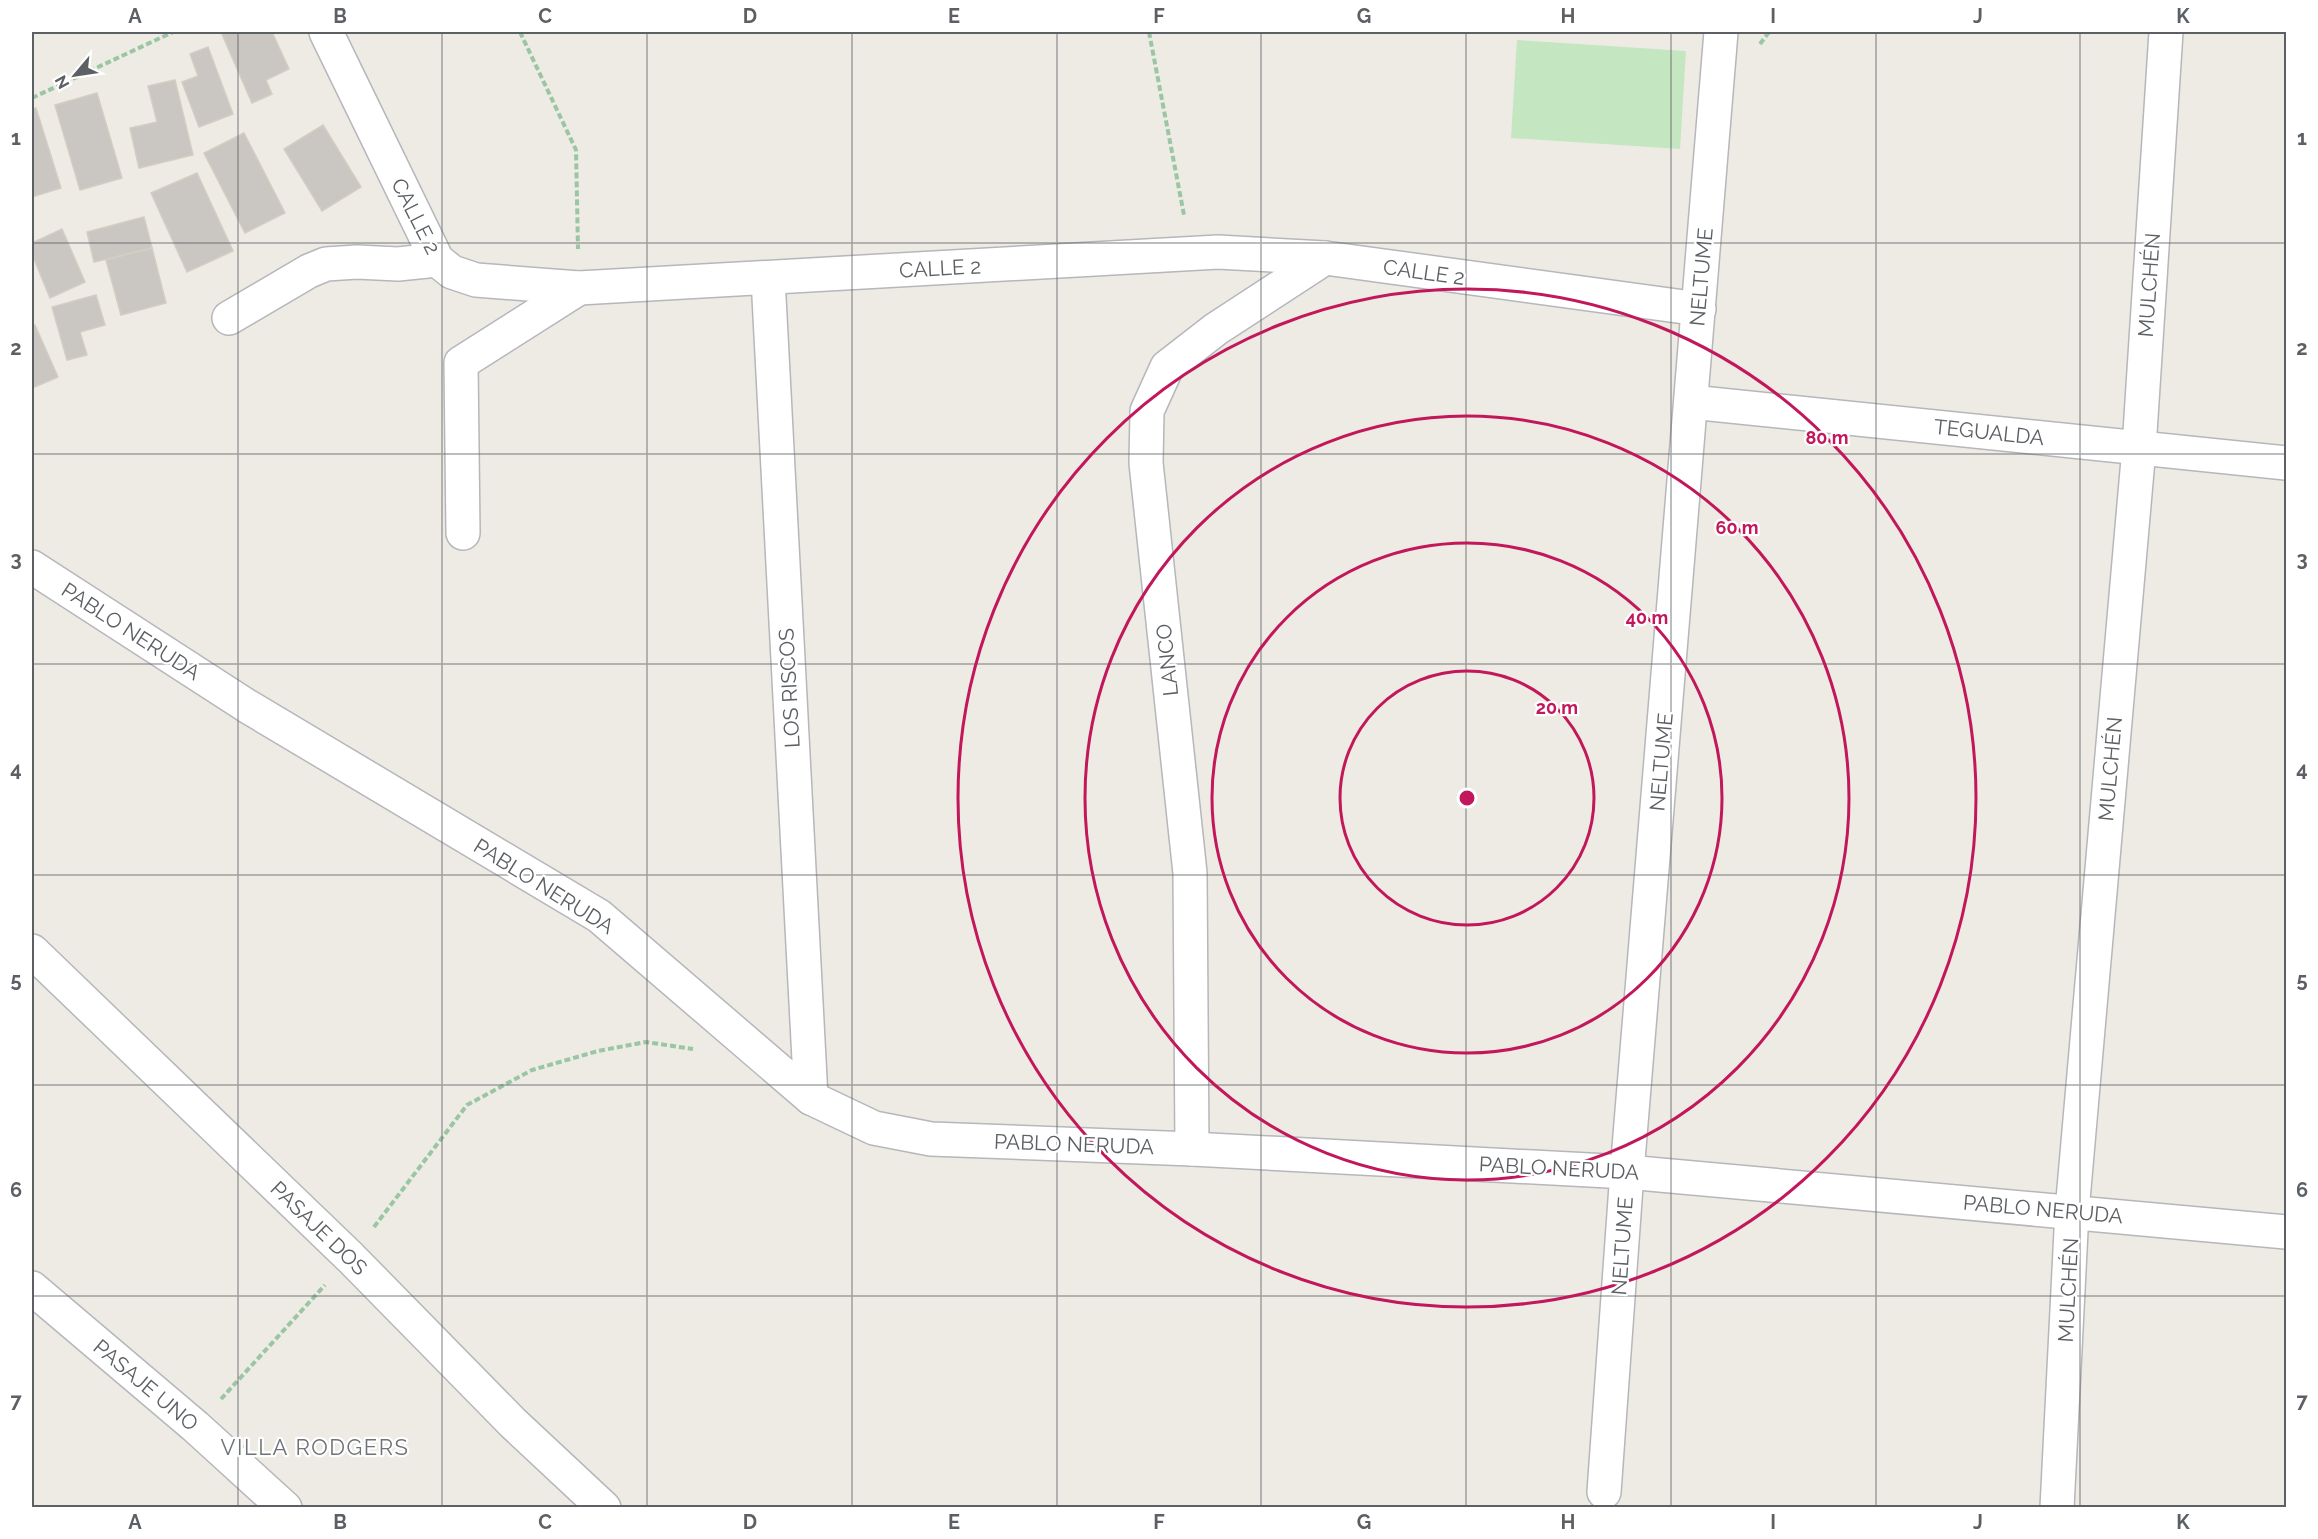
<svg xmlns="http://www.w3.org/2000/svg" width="2318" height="1539" font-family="Raleway,sans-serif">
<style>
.pitch{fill:#c4e6c1}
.building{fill:#cac6c1;stroke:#d3cdc3;stroke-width:1.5}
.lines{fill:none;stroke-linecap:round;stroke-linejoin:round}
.minor-casing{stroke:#b5b7bb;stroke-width:36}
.path{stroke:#9ac6a4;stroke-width:4;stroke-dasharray:6 3;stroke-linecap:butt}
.minor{stroke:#fff;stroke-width:33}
.grid{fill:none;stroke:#5c6065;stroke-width:1.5;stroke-opacity:0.55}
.ring{fill:none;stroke:#c2185b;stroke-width:3}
.labels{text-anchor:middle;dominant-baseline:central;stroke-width:4.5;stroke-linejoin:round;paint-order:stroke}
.street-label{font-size:21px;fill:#5c6065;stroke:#fff}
.neighbourhood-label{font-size:22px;letter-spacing:1.5px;fill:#6d7377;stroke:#fff}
.centre{fill:#c2185b;stroke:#fff;stroke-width:3}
.ring-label{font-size:18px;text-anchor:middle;font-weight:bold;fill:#c2185b;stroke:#fff;stroke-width:4.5;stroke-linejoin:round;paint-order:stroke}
.neatline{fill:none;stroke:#5c6065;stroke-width:2}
.grid-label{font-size:20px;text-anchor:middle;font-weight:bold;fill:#5c6065}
</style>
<rect width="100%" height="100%" fill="#eeebe4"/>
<path class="pitch" d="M 1517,40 L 1686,51 L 1680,149 L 1511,138 Z"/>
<g class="building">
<path d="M 221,32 L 272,32 L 289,69 L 266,80 L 272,94 L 252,103 Z"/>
<path d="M 208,47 L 233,114 L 199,127 L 182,82 L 198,76 L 190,54 Z"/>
<path d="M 175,80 L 193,155 L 139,168 L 130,128 L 157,122 L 148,86 Z"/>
<path d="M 97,93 L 122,178 L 80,190 L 55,105 Z"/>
<path d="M 36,108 L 61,188 L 32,197 L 32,110 Z"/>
<path d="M 323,125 L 361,187 L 322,211 L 284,149 Z"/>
<path d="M 244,133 L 285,213 L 245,233 L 204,153 Z"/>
<path d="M 197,173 L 233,251 L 187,272 L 151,193 Z"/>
<path d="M 144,217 L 152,248 L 94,262 L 87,232 Z"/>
<path d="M 62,229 L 85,282 L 50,298 L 32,254 L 32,243 Z"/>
<path d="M 152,248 L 166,303 L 121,315 L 106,260 Z"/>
<path d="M 96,295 L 105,325 L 80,332 L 87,355 L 67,360 L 52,307 Z"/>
<path d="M 35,325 L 58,377 L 32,388 L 32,326 Z"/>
</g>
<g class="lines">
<defs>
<g id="minor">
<path d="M 326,32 L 437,260 L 452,272 L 476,280 L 579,288 L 1218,252 L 1325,258 L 1699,309"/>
<path d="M 768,278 L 811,1098"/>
<path d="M 229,318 L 309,271 L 326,264 L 357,262 L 398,264 L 437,260"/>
<path d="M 1691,402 L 2286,463"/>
<path d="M 463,533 L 461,363 L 579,288"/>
<path d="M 32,567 L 247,706 L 599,916 L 811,1098 L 874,1128 L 931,1139 L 1192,1149 L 1627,1172 L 2286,1232"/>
<path d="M 32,951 L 351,1258 L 513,1423 L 604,1508"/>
<path d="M 1192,1149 L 1190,873 L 1146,463 L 1147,411 L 1167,367 L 1216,329 L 1325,258"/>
<path d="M 32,1288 L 196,1427 L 285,1508"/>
<path d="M 1604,1492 L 1627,1172 L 1721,32"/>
<path d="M 2057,1508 L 2072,1211 L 2139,448 L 2166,32"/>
</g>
</defs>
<use href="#minor" class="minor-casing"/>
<g class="path">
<path d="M 520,32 L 576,150 L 578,249"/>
<path d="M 1149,32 L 1184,215"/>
<path d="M 1760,44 L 1769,32"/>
<path d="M 32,98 L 173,32"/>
<path d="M 374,1227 L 467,1105 L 532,1070 L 598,1051 L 646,1042 L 693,1049"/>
<path d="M 221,1399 L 325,1285"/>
</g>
<use href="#minor" class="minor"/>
</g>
<path class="grid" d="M 238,32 L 238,1508M 442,32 L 442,1508M 647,32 L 647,1508M 852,32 L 852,1508M 1057,32 L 1057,1508M 1261,32 L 1261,1508M 1466,32 L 1466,1508M 1671,32 L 1671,1508M 1876,32 L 1876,1508M 2080,32 L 2080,1508M 32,243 L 2286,243M 32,454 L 2286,454M 32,664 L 2286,664M 32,875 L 2286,875M 32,1085 L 2286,1085M 32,1296 L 2286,1296"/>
<g class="ring">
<circle cx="1467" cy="798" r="127"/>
<circle cx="1467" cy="798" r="255"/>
<circle cx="1467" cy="798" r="382"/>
<circle cx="1467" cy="798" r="509"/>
</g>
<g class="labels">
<g class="street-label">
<text transform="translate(416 216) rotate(63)">CALLE 2</text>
<text transform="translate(940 268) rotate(-3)">CALLE 2</text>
<text transform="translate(1424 272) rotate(8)">CALLE 2</text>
<text transform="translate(1701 277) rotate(-85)">NELTUME</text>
<text transform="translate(2149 285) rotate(-86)">MULCHÉN</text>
<text transform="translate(1989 432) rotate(6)">TEGUALDA</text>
<text transform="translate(131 631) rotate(33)">PABLO NERUDA</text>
<text transform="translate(1167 660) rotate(-96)">LANCO</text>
<text transform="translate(789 688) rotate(-93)">LOS RISCOS</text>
<text transform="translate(1661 762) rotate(-85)">NELTUME</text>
<text transform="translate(2110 769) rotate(-85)">MULCHÉN</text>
<text transform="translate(544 886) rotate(32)">PABLO NERUDA</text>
<text transform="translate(1074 1144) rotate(2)">PABLO NERUDA</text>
<text transform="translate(1559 1168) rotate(3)">PABLO NERUDA</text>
<text transform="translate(2043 1209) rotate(5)">PABLO NERUDA</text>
<text transform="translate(319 1228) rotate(44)">PASAJE DOS</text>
<text transform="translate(1622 1246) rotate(-86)">NELTUME</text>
<text transform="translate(2068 1290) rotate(-87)">MULCHÉN</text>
<text transform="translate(146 1385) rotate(40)">PASAJE UNO</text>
</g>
<g class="neighbourhood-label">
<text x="315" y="1447">VILLA RODGERS</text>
</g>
</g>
<circle cx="1467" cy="798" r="9" class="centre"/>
<g class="ring-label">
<text x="1827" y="444">80 m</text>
<text x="1737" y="534">60 m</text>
<text x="1647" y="624">40 m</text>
<text x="1557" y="714">20 m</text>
</g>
<rect width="2318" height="1539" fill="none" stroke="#ffffff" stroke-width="66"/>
<g transform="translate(75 75) rotate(241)" stroke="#ffffff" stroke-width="4.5" paint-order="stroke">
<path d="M0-4.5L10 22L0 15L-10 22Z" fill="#5c6065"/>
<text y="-9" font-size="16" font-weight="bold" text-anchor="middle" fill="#5c6065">N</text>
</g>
<rect x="33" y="33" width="2252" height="1473" class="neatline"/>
<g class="grid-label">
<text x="135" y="23">A</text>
<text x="340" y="23">B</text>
<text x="545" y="23">C</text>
<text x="750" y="23">D</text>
<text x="954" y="23">E</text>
<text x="1159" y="23">F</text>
<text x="1364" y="23">G</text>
<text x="1568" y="23">H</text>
<text x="1773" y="23">I</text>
<text x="1978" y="23">J</text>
<text x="2183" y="23">K</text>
<text x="16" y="145">1</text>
<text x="2302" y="145">1</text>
<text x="16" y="355">2</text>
<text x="2302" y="355">2</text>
<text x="16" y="566">3</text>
<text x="2302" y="566">3</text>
<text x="16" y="776">4</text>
<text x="2302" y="776">4</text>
<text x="16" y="987">5</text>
<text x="2302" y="987">5</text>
<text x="16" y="1197">6</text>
<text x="2302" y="1197">6</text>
<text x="16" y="1408">7</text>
<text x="2302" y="1408">7</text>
<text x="135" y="1529">A</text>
<text x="340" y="1529">B</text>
<text x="545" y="1529">C</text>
<text x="750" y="1529">D</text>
<text x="954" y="1529">E</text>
<text x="1159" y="1529">F</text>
<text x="1364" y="1529">G</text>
<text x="1568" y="1529">H</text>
<text x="1773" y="1529">I</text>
<text x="1978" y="1529">J</text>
<text x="2183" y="1529">K</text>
</g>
</svg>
